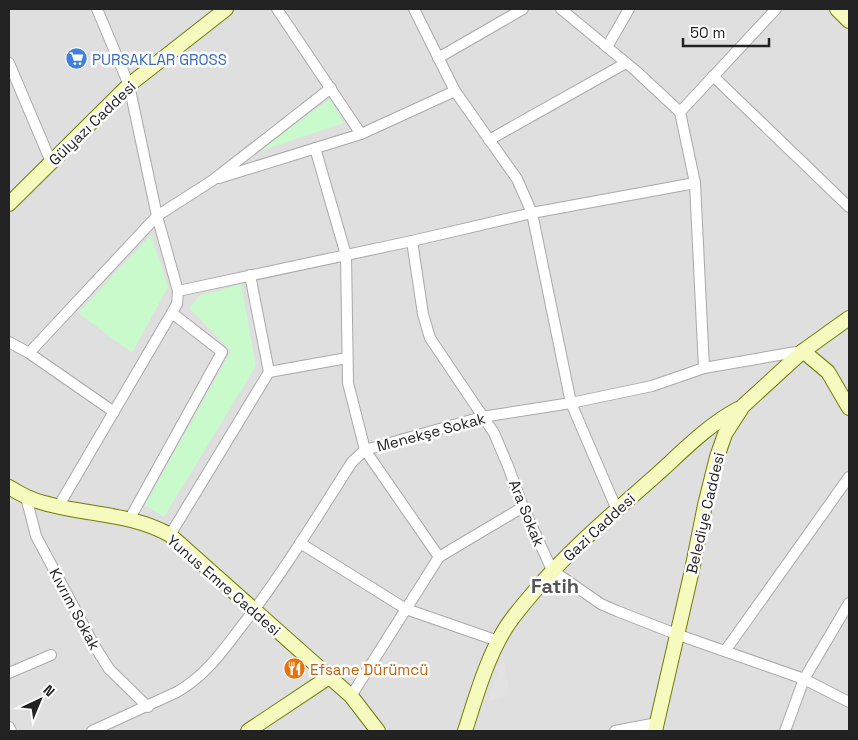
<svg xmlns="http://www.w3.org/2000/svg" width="858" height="740" font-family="'Space Grotesk',sans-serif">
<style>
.residential{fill:#e0dfdf}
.park{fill:#c8facc}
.parking{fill:#e2e2e2}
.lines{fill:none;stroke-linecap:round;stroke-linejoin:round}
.street-casing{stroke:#a9a9a9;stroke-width:12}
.secondary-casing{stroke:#707d05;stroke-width:16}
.street{stroke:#fff;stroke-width:10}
.secondary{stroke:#f7fabf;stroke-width:14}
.labels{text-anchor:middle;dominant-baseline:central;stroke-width:5;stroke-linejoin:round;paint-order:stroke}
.shop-label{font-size:15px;fill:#366cbe;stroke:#fff;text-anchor:start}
.street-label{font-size:15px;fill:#222;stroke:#fff}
.food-label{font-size:15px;fill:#c56008;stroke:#fff;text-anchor:start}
.district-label{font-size:20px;font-weight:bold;fill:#555;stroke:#fff}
</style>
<rect width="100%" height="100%" fill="#f2efe9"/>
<rect class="residential" x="9" y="9" width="840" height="722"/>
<g class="park">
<path d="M 330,99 L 344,123 L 257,152 Z"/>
<path d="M 151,235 L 168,287 L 132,353 L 78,313 Z"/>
<path d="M 241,284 L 256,366 L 164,517 L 145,505 L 231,351 L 189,308 L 199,296 Z"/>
</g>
<path class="parking" d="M 503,655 L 510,696 L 488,701 Z"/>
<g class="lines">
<defs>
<g id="street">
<path d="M 277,9 L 361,134"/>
<path d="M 414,9 L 455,91 L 517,179 L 532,213 L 571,403 L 617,510"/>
<path d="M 561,9 L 636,71 L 680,112"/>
<path d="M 607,47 L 629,9"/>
<path d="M 438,58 L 523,9"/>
<path d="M 9,63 L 51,162"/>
<path d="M 713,76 L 849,207"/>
<path d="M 489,140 L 626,63"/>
<path d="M 315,148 L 346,255 L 348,383 L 365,450 L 439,557"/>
<path d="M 219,178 L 361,134 L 455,91"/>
<path d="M 412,241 L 423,314 L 430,338 L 494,433 L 508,466 L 523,507 L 552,570 L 601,604 L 617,611 L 676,634 L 804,679 L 849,702"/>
<path d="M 178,291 L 412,241 L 532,213 L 695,183"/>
<path d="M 9,342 L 29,353 L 114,412"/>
<path d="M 29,353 L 157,216 L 213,180 L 331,88"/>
<path d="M 704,368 L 695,183 L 680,112 L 776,9"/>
<path d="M 269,372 L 347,358"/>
<path d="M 26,497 L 36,536 L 94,645 L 109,669 L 148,707"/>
<path d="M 58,507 L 177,304 L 178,291 L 157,216 L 129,85 L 97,9"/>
<path d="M 129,520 L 222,352 L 172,313"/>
<path d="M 170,535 L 269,372 L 250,275"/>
<path d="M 300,543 L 406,609 L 498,641"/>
<path d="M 725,651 L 849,477"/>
<path d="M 9,673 L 51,655"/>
<path d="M 351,696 L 439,557 L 523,507"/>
<path d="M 9,727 L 11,731"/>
<path d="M 92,731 L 177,692 C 205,676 222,652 241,627 C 282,575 316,518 352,462 L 365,450 L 482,417 L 571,403 L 652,386 L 704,368 L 802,351"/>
<path d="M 615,731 L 657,723"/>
<path d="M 785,731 L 804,679 L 849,603"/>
</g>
<g id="secondary">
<path d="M 837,9 L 849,21"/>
<path d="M 9,204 L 129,85 L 226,9"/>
<path d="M 803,351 L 828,372 L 849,408"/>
<path d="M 9,487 C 20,494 31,500 44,503 C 85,515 132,513 170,535 L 351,696 L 378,731"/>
<path d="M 248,731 L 329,677"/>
<path d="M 465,731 C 476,697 486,660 505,629 C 513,616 523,605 533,593 C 568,551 611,515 653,478 C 680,454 706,426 738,409"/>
<path d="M 655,731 L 692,570 L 705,505 L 717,457 L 725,434 L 743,406 L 803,351 L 849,318"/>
</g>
</defs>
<use href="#street" class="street-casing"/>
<use href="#secondary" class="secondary-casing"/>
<use href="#street" class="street"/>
<use href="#secondary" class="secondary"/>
</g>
<defs>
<symbol id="supermarket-disc" viewBox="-11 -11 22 22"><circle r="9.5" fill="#3f7fe0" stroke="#fff"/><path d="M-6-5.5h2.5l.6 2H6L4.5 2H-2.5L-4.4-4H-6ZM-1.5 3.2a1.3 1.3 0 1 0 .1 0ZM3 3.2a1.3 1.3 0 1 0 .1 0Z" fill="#fff"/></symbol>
<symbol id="restaurant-disc" viewBox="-11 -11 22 22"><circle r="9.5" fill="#e8710a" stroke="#fff"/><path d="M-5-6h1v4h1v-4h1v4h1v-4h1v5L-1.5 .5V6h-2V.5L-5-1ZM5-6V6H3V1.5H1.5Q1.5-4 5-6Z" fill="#fff"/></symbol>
</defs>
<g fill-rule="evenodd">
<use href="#supermarket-disc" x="64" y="46" width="25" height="25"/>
<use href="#restaurant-disc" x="282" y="656" width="25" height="25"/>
</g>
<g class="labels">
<g class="shop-label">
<text x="92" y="59">PURSAKLAR GROSS</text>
</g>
<g class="street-label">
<text transform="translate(92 123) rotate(-44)">Gülyazı Caddesi</text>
<text transform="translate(431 432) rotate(-15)">Menekşe Sokak</text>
<text transform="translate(527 513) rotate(68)">Ara Sokak</text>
<text transform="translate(705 513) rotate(-77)">Belediye Caddesi</text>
<text transform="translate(599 527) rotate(-43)">Gazi Caddesi</text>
<text transform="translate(224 585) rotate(41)">Yunus Emre Caddesi</text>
<text transform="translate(75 609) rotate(62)">Kıvrım Sokak</text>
</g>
<g class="food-label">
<text x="310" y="669">Efsane Dürümcü</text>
</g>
<g class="district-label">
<text x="555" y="586">Fatih</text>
</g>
</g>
<rect width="858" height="740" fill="none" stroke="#222222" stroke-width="20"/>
<g transform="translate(40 700) rotate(44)" stroke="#ffffff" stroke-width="4" paint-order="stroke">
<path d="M0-4L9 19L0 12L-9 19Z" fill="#222222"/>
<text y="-8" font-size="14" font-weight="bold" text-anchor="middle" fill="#222222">N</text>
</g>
<path d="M683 38v8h86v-8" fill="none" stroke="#222222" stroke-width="2.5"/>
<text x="690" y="38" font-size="15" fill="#222222" stroke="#ffffff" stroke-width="4" paint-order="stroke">50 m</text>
</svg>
